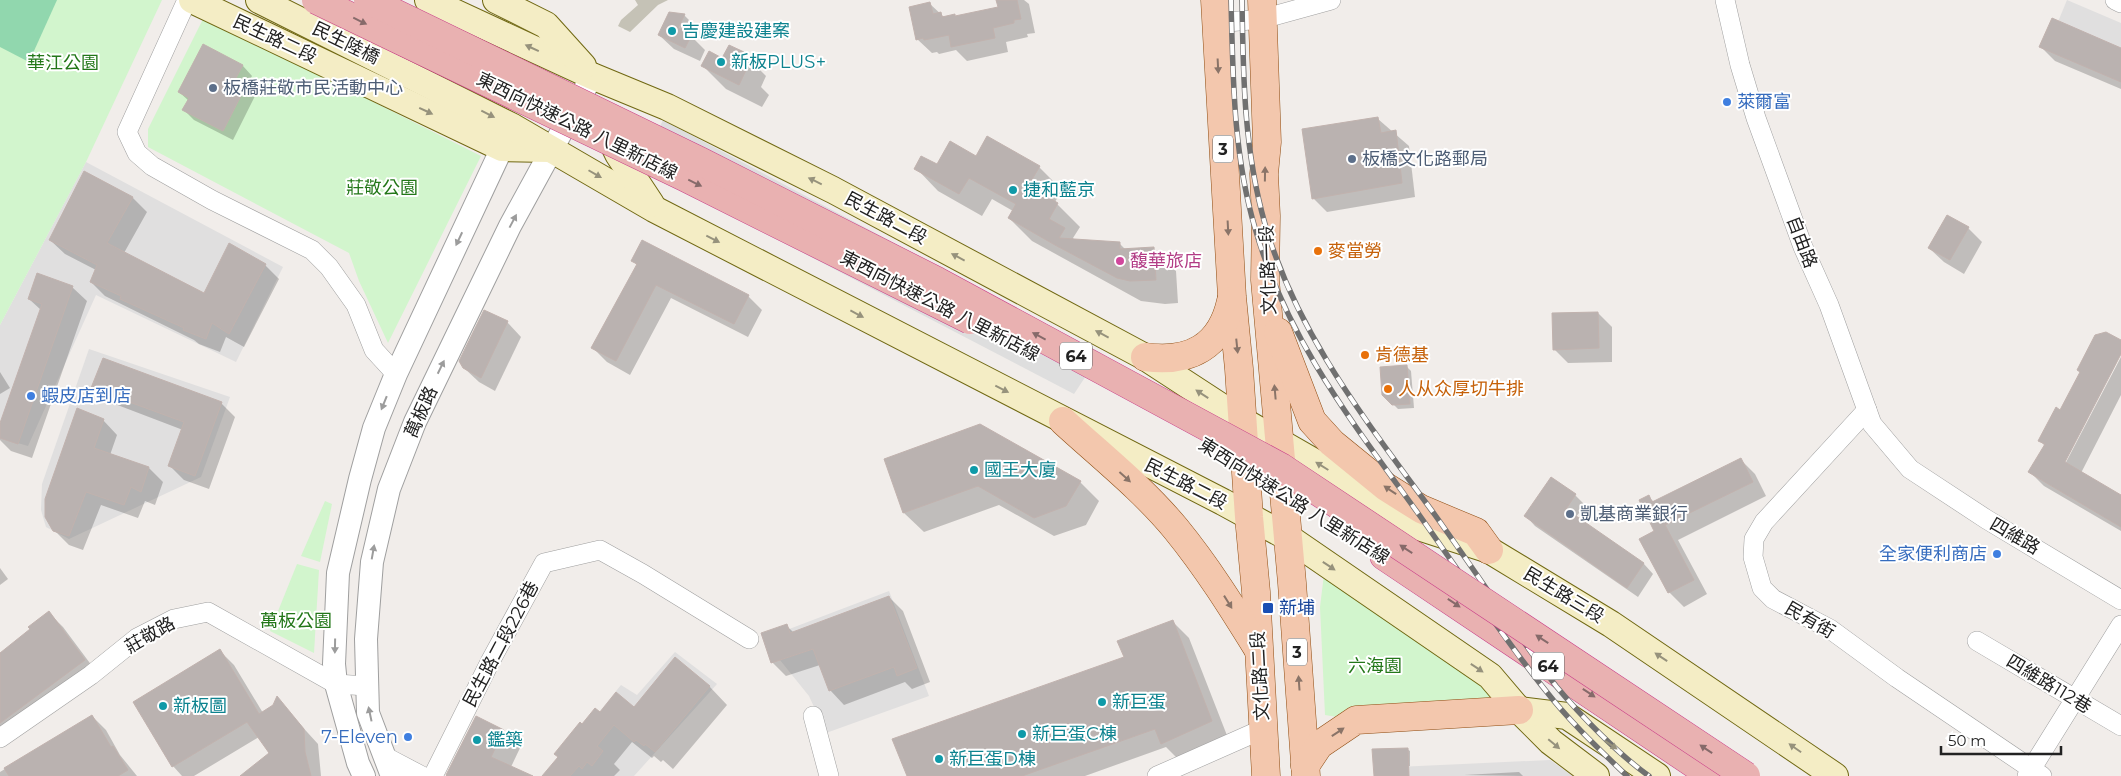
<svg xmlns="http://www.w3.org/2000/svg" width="2121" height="776" font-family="Montserrat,'Noto Sans TC',sans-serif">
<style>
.residential{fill:#e0dfdf}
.construction{fill:#c5c2b6}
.park{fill:#d2f5cd}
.pitch{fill:#91d7ae}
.parking{fill:#dedede}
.shadow{fill:#0003}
.building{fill:#bab2b0;stroke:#c1b2ae}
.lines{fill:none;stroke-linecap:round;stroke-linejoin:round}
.minor-casing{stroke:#9f9f9f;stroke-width:20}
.tertiary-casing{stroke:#9f9f9f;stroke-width:24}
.secondary-casing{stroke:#706812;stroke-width:28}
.primary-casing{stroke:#8f4c11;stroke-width:29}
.trunk-casing{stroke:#c93d89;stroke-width:29}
.minor{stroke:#fff;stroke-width:19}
.tertiary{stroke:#fff;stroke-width:22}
.secondary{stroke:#f4edc5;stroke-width:26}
.primary{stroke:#f3c7ad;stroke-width:28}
.trunk{stroke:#e9b1b1;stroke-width:28}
.rail-casing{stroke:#707070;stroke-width:5.5}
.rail{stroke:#fff;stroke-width:4;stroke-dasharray:11;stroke-linecap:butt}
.trunk-bridge-casing{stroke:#c93d89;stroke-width:29;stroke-linecap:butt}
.trunk-bridge{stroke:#e9b1b1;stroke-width:28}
.oneway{fill:#866a6a}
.oneway2{fill:#96927c}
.oneway3{fill:#8a7468}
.oneway4{fill:#9c9c9c}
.culture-dot{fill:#0f9aa8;stroke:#fff;stroke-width:2}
.service-dot{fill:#5c6f8a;stroke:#fff;stroke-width:2}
.shop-dot{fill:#3f7fe0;stroke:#fff;stroke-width:2}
.food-dot{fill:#e8710a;stroke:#fff;stroke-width:2}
.hotel-dot{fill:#d1479c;stroke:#fff;stroke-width:2}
.transit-dot{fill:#1a4fb4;stroke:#fff;stroke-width:2}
.labels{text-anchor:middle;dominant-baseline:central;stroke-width:4;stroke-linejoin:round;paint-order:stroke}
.shield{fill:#fff;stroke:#646464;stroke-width:1}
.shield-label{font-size:16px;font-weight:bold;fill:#222}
.culture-label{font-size:18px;fill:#0d838f;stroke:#fff;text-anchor:start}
.street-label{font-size:18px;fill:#222;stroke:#fff}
.park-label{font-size:18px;fill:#237719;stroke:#fff}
.service-label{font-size:18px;fill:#4e5e75;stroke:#fff;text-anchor:start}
.shop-label{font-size:18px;fill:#366cbe;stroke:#fff;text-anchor:start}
.food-label{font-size:18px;fill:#c56008;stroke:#fff;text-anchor:start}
.hotel-label{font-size:18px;fill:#b23c85;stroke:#fff;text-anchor:start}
.transit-label{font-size:18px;fill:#164399;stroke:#fff;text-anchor:start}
</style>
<rect width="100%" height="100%" fill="#f1edea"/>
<g class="residential">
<path d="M 2067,0 L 2121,23 L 2121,81 L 2048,46 Z"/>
<path d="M 86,162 L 283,267 L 236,362 L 96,295 L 28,446 L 0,438 L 0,325 Z"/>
<path d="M 89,349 L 230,397 L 201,477 L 69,539 L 46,527 L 41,510 L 42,484 Z"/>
<path d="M 889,591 L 929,696 L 826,733 L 809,696 L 763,639 Z"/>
<path d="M 675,652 L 717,684 L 634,776 L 547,776 L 621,685 L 637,695 Z"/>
<path d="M 1550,760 L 1573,776 L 1398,776 L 1397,767 Z"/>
</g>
<path class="construction" d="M 635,0 L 668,0 L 658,5 L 630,32 L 618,26 L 621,20 L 638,5 Z"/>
<g class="park">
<path d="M 0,0 L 162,0 L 86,162 L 0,325 Z"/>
<path d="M 204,17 L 481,156 L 388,343 L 359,281 L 349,253 L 148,147 L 148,129 Z"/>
<path d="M 325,501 L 332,504 L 320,562 L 301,556 Z"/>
<path d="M 297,564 L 319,570 L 314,653 L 270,631 Z"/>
<path d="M 1324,574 L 1519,710 L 1356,720 L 1325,715 L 1320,607 Z"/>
</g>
<path class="pitch" d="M 0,0 L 57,0 L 29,62 L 0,47 Z"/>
<path class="parking" d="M 663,120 L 1101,353 L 1074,394 L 640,168 Z"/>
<g class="shadow">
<path d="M 997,0 L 1024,0 L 1029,4 L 1035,33 L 1027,34 L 1028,37 L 1006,42 L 1008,52 L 967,61 L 956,50 L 939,54 L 937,52 L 932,53 L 917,39 L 930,4 L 944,17 L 954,15 L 956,17 L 999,8 Z"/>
<path d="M 684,15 L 698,29 L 694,39 L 705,50 L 700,61 L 674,49 L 659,35 Z"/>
<path d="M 203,46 L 243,66 L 252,76 L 247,85 L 256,94 L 233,140 L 194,120 L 184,110 L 189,101 L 179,92 Z"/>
<path d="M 2041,47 L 2121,49 L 2121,89 L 2055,61 Z"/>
<path d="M 743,53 L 766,76 L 761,87 L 769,95 L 762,107 L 726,89 L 703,66 Z"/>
<path d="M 1378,119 L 1409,146 L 1415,197 L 1327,212 L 1313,198 Z"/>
<path d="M 976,158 L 1039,167 L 1062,190 L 1055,202 L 1080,227 L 1073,238 L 1075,241 L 1119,243 L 1126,250 L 1153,248 L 1176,271 L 1178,303 L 1165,304 L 1141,301 L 1032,241 L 1009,218 L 1013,211 L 992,199 L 982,216 L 938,191 L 916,168 Z"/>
<path d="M 85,172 L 133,198 L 147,212 L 124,253 L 205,294 L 265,265 L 279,279 L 244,347 L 226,337 L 220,352 L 199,344 L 194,340 L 105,296 L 91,282 L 96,270 L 65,254 L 50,240 Z"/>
<path d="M 1968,228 L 1982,242 L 1964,274 L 1944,262 L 1929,248 Z"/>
<path d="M 633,261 L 748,296 L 762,310 L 748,337 L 671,298 L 630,375 L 607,362 L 593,348 L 638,266 Z"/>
<path d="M 72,287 L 87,301 L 32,458 L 11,451 L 0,440 L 0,427 L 41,310 L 29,299 Z"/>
<path d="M 1598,313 L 1612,327 L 1612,362 L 1568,363 L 1554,349 Z"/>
<path d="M 507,322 L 521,337 L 495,391 L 479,382 L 464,368 Z"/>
<path d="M 2121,341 L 2121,351 L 2061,467 L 2063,468 L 2121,357 L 2121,395 L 2081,473 L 2121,496 L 2121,531 L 2044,486 L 2030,472 L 2045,446 L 2040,441 L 2061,411 Z"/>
<path d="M 1406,366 L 1411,371 L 1414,408 L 1398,409 L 1383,394 Z"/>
<path d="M 0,372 L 10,388 L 0,394 Z"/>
<path d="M 93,387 L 221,403 L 235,417 L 209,489 L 184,480 L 170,466 L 183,430 L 107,401 Z"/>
<path d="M 103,420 L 117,435 L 110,455 L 149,468 L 163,482 L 155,505 L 145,501 L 138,518 L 101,505 L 83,550 L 69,545 L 54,530 Z"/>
<path d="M 885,459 L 1080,482 L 1099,501 L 1086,525 L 1054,536 L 999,505 L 924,532 L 904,513 Z"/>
<path d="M 1741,460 L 1755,474 L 1766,496 L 1678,540 L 1707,594 L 1684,607 L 1669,592 L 1641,539 L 1656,531 L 1648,496 L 1654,502 Z"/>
<path d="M 1575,495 L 1585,505 L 1576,517 L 1644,564 L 1653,574 L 1638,597 L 1535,526 L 1526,516 Z"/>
<path d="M 0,568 L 8,579 L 0,585 Z"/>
<path d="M 889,597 L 903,611 L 930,682 L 912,689 L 905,682 L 844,705 L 830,690 L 820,665 L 786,676 L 772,662 L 786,625 L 794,633 Z"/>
<path d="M 49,613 L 63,627 L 98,674 L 0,747 L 0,654 L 31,630 Z"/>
<path d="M 1172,621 L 1189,638 L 1228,738 L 1179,760 L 1166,747 L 1085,776 L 909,776 L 1126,658 Z"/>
<path d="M 220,651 L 234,665 L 263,713 L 274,706 L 277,699 L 318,744 L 321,776 L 242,776 L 270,754 L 259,737 L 194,776 L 182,776 L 173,766 Z"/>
<path d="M 675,659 L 710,687 L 727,705 L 673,769 L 663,760 L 661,762 L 654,756 L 652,758 L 632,742 L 614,764 L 620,770 L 614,776 L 544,776 L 582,726 L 600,714 L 634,709 Z"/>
<path d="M 92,716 L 106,730 L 120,755 L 137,776 L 0,776 L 0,772 Z"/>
<path d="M 503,731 L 520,748 L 511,767 L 530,776 L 449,776 Z"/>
<path d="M 1407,749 L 1410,751 L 1410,766 L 1376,767 Z"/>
<path d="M 1519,772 L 1523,776 L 1464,775 Z"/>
</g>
<g class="building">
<path d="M 996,0 L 1017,0 L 1021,19 L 1014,20 L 1014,23 L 993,28 L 995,38 L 951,47 L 949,35 L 924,40 L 923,38 L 916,40 L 909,7 L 930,2 L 933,14 L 941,12 L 942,17 L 955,14 L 955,16 L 998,7 Z"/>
<path d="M 669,12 L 685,14 L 678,28 L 692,34 L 685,48 L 658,35 Z"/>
<path d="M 2052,18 L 2121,48 L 2121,82 L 2039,47 Z"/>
<path d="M 203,44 L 243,65 L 236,78 L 247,84 L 223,131 L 182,110 L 189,98 L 178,92 Z"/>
<path d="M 729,45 L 744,52 L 737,66 L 746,70 L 739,85 L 701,66 L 709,51 L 722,58 Z"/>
<path d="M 1378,117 L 1381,133 L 1396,130 L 1402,183 L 1312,199 L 1302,129 Z"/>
<path d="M 987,136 L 1040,166 L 1028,186 L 1058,203 L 1049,219 L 1065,228 L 1059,238 L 1120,242 L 1120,249 L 1154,247 L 1156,280 L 1130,281 L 1117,278 L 1055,245 L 1008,218 L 1016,204 L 969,178 L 959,194 L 914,169 L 921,156 L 937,164 L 950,141 L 976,156 Z"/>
<path d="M 84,171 L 133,197 L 107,243 L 204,293 L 229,243 L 266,264 L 229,334 L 212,323 L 206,339 L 183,330 L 184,328 L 120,299 L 121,296 L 90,282 L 97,265 L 49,240 Z"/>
<path d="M 1947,215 L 1969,227 L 1950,260 L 1928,248 Z"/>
<path d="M 642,240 L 749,295 L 734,324 L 656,285 L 616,361 L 591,348 L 637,264 L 631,261 Z"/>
<path d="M 37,273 L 73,286 L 18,444 L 0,438 L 0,423 L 42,304 L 28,299 Z"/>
<path d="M 484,310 L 508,321 L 481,378 L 463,368 L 459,361 Z"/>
<path d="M 1598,312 L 1599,348 L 1553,350 L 1552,313 Z"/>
<path d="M 2106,332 L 2121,340 L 2121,354 L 2065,462 L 2121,495 L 2121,527 L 2028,472 L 2045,444 L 2038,441 L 2056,407 L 2060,410 L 2080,372 L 2077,370 L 2095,335 Z"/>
<path d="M 103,358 L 222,402 L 195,476 L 168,466 L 184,422 L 91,388 Z"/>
<path d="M 1407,365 L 1410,404 L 1392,405 L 1382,395 L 1380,367 Z"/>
<path d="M 77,408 L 104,419 L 94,448 L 149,467 L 141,492 L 131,487 L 124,505 L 86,492 L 69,536 L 53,531 L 45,517 L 45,499 Z"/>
<path d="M 980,424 L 1081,481 L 1066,506 L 1034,518 L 978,486 L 903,513 L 884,459 Z"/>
<path d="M 1741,458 L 1753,482 L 1665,525 L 1694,580 L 1668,593 L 1639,539 L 1654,531 L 1639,500 L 1649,495 L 1652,502 Z"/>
<path d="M 1551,477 L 1576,494 L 1566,509 L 1644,563 L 1627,588 L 1524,516 Z"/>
<path d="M 889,596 L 917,668 L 897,676 L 894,667 L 829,691 L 813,649 L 771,663 L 761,633 L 787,624 L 790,633 Z"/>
<path d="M 49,611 L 85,660 L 0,723 L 0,653 L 30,629 L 28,627 Z"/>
<path d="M 1173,620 L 1212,721 L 1161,744 L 1155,729 L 1022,776 L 907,776 L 892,739 L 1124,657 L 1117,641 Z"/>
<path d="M 220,649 L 259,714 L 273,705 L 277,696 L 304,729 L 305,752 L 311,776 L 240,776 L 269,753 L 247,722 L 172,767 L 133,702 Z"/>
<path d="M 675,657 L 710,686 L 655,752 L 645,744 L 644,746 L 636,740 L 634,742 L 614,725 L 597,746 L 603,751 L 592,766 L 587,762 L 582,769 L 579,766 L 570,776 L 542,776 L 558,757 L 554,754 L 580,722 L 582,724 L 595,708 L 600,712 L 616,692 L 634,707 Z"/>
<path d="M 92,715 L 111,747 L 113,746 L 128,770 L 118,776 L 9,776 L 4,768 Z"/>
<path d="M 476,716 L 504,730 L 491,757 L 533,776 L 447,776 L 446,775 Z"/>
<path d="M 1408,748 L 1409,776 L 1374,776 L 1372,749 Z"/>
</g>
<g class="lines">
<defs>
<g id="minor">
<path d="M 187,0 L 127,132 L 137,153 L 152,166 L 212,200 L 312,250 L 329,267 L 356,305 L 374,350 L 396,374"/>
<path d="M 1725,0 L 1740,65 L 1756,118 L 1803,247 L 1829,305 L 1872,424 L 1910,469 L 1986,519 L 2121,600"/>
<path d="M 2115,0 L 2121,3"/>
<path d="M 1216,23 L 1262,19 L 1331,0"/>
<path d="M 1867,410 L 1764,522 L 1754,539 L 1753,557 L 1762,588 L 1773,599 L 1830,629 L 1897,678 L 2042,776"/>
<path d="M 1977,641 L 2121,726"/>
<path d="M 813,716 L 829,776"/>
<path d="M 0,738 L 91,675 L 137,638 L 174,619 L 208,612 L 336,684 L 367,686"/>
<path d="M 384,756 L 422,776"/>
<path d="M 433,776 L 491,660 L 544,563 L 600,550 L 643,574 L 749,639"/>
<path d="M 1157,776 L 1263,729"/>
<path d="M 2027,776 L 2121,625"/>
</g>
<g id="tertiary">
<path d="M 364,776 L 358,763 L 336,684 L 334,664 L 338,573 L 360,479 L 374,428 L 396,374 L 502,148"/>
<path d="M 392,776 L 368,713 L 366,639 L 372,562 L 389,489 L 415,422 L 510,226 L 592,76"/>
</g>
<g id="secondary">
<path d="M 192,0 L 502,148 L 549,149"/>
<path d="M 259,0 L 513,127 L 654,209 L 1223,502 L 1289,538 L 1490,676 L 1519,710 L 1551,742 L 1596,776"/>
<path d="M 428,0 L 592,76 L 667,107 L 833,190 L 1145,357 L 1243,421 L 1323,467 L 1409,524 L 1489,550 L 1611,624 L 1835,776"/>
<path d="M 496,0 L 546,25 L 583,66"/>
<path d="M 608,133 L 618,154 L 651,204"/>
<path d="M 1519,710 L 1567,716 L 1657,776"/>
</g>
<g id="primary">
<path d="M 1215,0 L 1232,297 L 1239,369 L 1249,517 L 1256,592 L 1266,776"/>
<path d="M 1262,0 L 1267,142 L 1264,174 L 1266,216 L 1265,280 L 1292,583 L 1306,776"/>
<path d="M 1278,332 L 1312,421 L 1332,443 L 1386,487 L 1421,509 L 1476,532 L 1489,550"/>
<path d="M 1145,357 C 1190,363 1221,347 1231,301"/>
<path d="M 1063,421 C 1101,456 1143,489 1176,529 C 1207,567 1232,607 1258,649"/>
<path d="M 1305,766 L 1319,745 L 1356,720 L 1519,710"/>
</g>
<path id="trunk" d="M 1384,556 L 1712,776"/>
</defs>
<use href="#minor" class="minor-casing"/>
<use href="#tertiary" class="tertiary-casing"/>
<use href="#secondary" class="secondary-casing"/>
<use href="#primary" class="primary-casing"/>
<use href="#trunk" class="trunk-casing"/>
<use href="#minor" class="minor"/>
<use href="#tertiary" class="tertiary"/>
<use href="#secondary" class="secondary"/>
<use href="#primary" class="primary"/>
<use href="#trunk" class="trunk"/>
<defs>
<g id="rail">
<path d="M 1231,0 C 1233,77 1233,153 1255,228 C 1287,340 1353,423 1420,516 C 1461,574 1501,635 1546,691 C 1570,722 1599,749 1627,776"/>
<path d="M 1242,0 C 1243,76 1244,150 1265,224 C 1297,335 1368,423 1435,515 C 1476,572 1514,631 1556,686 C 1581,716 1618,754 1649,776"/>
</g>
</defs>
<use href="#rail" class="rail-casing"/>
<use href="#rail" class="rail"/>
<defs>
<g id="trunk-bridge">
<path d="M 316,0 L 684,177 L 970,320"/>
<path d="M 368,0 L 700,161 L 937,281 L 1281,467 L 1746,776"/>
</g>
</defs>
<use href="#trunk-bridge" class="trunk-bridge-casing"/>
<use href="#trunk-bridge" class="trunk-bridge"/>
</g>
<defs><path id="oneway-solid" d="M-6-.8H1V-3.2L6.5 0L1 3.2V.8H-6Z" transform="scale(1.25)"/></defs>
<g class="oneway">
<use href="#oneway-solid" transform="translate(360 21) rotate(26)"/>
<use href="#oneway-solid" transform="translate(695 183) rotate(26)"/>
<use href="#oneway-solid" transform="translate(1039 336) rotate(-152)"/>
<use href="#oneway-solid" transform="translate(1406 549) rotate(-147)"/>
<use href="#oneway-solid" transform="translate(1454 603) rotate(34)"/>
<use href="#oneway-solid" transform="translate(1542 639) rotate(-147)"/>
<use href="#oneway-solid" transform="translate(1589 693) rotate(34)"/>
<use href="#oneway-solid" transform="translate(1706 749) rotate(-146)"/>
</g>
<g class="oneway2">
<use href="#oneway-solid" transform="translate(532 48) rotate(-155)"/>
<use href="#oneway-solid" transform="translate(426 111) rotate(25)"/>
<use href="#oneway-solid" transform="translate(488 114) rotate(27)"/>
<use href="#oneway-solid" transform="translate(595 174) rotate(30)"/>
<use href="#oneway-solid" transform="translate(815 181) rotate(-154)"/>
<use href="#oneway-solid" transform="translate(713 239) rotate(27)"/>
<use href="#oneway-solid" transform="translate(958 257) rotate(-152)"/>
<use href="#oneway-solid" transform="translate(857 314) rotate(28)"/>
<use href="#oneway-solid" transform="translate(1102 334) rotate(-152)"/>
<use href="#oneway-solid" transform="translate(1002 389) rotate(27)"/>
<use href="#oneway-solid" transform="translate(1202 394) rotate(-147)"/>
<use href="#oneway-solid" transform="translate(1322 466) rotate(-148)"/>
<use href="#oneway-solid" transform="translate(1329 566) rotate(34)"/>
<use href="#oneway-solid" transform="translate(1661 657) rotate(-146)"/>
<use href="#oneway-solid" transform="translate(1477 668) rotate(34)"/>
<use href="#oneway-solid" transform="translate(1554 744) rotate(40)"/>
<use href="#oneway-solid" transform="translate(1611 745) rotate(34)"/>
<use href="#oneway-solid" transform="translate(1795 748) rotate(-145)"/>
</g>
<g class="oneway3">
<use href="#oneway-solid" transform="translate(1218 66) rotate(87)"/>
<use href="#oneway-solid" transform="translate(1265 174) rotate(-89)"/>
<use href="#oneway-solid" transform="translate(1228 228) rotate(87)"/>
<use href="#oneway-solid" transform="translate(1237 346) rotate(84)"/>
<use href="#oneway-solid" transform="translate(1275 392) rotate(-95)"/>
<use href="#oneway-solid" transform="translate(1125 477) rotate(42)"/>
<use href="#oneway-solid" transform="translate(1390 490) rotate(-146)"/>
<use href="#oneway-solid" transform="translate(1228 602) rotate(58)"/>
<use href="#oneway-solid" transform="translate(1299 683) rotate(-94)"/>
<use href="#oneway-solid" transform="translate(1338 732) rotate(-34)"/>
</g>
<g class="oneway4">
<use href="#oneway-solid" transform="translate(513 221) rotate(-62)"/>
<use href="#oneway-solid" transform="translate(459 239) rotate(115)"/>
<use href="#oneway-solid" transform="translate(441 367) rotate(-64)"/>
<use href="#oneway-solid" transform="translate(384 403) rotate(112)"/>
<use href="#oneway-solid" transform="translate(373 552) rotate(-80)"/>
<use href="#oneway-solid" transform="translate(335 646) rotate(91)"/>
<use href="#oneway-solid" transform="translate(370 714) rotate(-102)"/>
</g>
<g class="culture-dot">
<circle cx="672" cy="31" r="5"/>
<circle cx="721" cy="62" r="5"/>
<circle cx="1013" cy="190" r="5"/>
<circle cx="974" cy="470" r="5"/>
<circle cx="1102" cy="702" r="5"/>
<circle cx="163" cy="706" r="5"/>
<circle cx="1022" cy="734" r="5"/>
<circle cx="477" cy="740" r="5"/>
<circle cx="939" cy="759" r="5"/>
</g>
<g class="service-dot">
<circle cx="213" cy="88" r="5"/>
<circle cx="1352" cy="159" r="5"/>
<circle cx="1570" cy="514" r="5"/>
</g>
<g class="shop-dot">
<circle cx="1727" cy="102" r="5"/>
<circle cx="31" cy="396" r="5"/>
<circle cx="1997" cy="554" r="5"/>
<circle cx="408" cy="737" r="5"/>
</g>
<g class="food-dot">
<circle cx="1318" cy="251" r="5"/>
<circle cx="1365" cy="355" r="5"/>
<circle cx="1388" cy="389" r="5"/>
</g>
<circle class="hotel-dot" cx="1120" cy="261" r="5"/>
<rect class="transit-dot" x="1262" y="602" width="12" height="12" rx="2.5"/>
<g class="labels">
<g class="shield">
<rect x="1213" y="135.5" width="20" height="27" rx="4"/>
<rect x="1060" y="342.5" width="32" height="27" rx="4"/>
<rect x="1287" y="638.5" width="20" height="27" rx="4"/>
<rect x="1532" y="652.5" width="32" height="27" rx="4"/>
</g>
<g class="shield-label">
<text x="1223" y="149">3</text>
<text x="1076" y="356">64</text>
<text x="1297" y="652">3</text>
<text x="1548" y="666">64</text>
</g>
<g class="culture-label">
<text x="682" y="31">吉慶建設建案</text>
<text x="731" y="62">新板PLUS+</text>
<text x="1023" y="190">捷和藍京</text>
<text x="984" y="470">國王大廈</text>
<text x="1112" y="702">新巨蛋</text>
<text x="173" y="706">新板圖</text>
<text x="1032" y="734">新巨蛋C棟</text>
<text x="487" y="740">鑑築</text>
<text x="949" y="759">新巨蛋D棟</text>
</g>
<g class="street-label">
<text transform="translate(275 39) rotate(25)">民生路二段</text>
<text transform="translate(346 43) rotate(26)">民生陸橋</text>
<text transform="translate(577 126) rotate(26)">東西向快速公路 八里新店線</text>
<text transform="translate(886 218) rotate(28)">民生路二段</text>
<text transform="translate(1802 242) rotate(69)">自由路</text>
<text transform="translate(1268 270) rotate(-92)">文化路一段</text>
<text transform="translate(940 306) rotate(27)">東西向快速公路 八里新店線</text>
<text transform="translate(421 412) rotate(-66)">萬板路</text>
<text transform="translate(1186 484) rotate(27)">民生路二段</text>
<text transform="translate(1294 501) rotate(32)">東西向快速公路 八里新店線</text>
<text transform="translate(2015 536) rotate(30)">四維路</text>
<text transform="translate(1564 595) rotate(31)">民生路三段</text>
<text transform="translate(1810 620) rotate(30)">民有街</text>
<text transform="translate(150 635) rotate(-30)">莊敬路</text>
<text transform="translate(501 644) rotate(-62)">民生路二段226巷</text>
<text transform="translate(1260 676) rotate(-93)">文化路二段</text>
<text transform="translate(2049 684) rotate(31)">四維路112巷</text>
</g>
<g class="park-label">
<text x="63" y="63">華江公園</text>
<text x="382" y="188">莊敬公園</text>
<text x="296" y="621">萬板公園</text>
<text x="1375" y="666">六海園</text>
</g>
<g class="service-label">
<text x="223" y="88">板橋莊敬市民活動中心</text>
<text x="1362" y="159">板橋文化路郵局</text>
<text x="1580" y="514">凱基商業銀行</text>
</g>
<g class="shop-label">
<text x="1737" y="102">萊爾富</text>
<text x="41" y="396">蝦皮店到店</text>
<text x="1987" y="554" text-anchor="end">全家便利商店</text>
<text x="398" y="737" text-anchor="end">7-Eleven</text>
</g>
<g class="food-label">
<text x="1328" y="251">麥當勞</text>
<text x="1375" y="355">肯德基</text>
<text x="1398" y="389">人从众厚切牛排</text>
</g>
<g class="hotel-label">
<text x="1130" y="261">馥華旅店</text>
</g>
<g class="transit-label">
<text x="1279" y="608">新埔</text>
</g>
</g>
<path d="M1941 746v8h120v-8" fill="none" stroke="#222222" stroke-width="2.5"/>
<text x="1948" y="746" font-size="15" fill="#222222" stroke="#ffffff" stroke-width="4" paint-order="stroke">50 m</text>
</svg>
